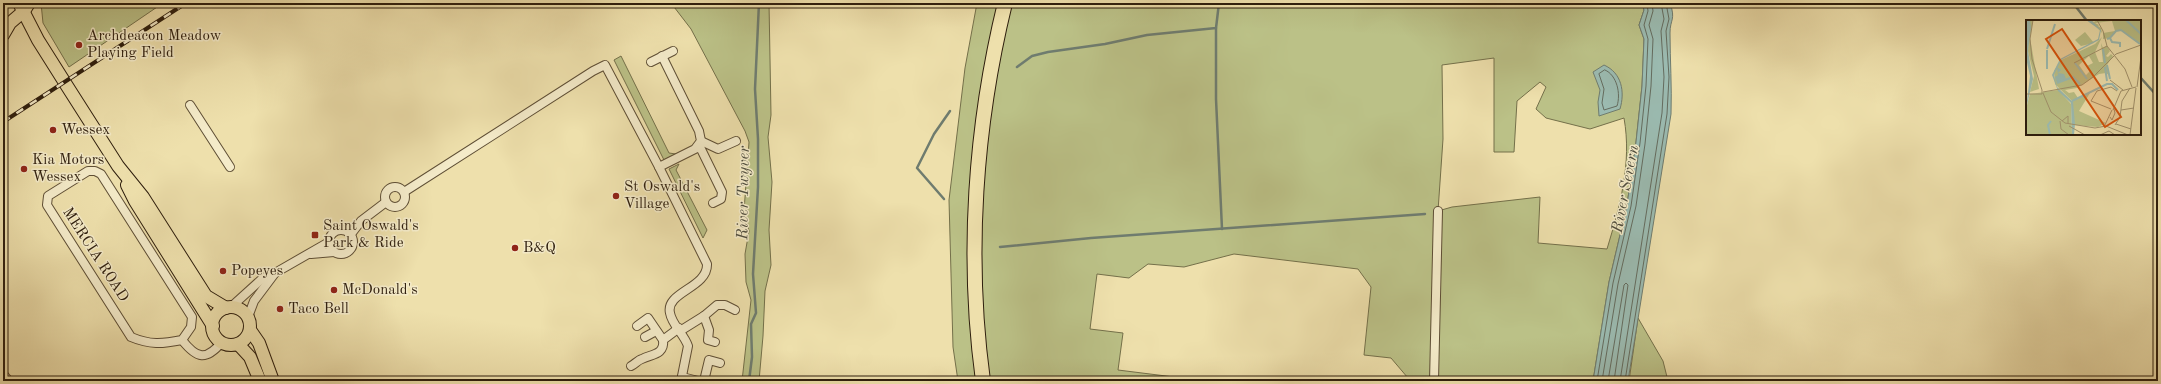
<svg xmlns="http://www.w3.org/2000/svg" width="2161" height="384" font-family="'Old Standard TT',serif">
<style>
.green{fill:#bbc187;stroke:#74704a;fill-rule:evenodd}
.water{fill:#9bbbb1;stroke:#6f7c6f}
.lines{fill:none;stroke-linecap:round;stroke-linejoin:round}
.shore{stroke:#646c5f;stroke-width:1}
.stream{stroke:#6f7c6f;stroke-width:2.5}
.street-casing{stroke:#5e4e35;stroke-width:10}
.primary-casing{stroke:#2e1e0d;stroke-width:14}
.highway-casing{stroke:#2e1e0d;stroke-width:16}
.street{stroke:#f4ebc9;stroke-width:8}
.primary{stroke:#eee0ac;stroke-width:12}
.highway{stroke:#eee0ac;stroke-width:14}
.rail-casing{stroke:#2e1e0d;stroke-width:4}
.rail{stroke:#f4ebc9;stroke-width:2.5;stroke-dasharray:8;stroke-linecap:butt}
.poi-dot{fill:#8f2418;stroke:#f4ebc9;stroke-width:1.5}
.labels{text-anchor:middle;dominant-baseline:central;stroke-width:3;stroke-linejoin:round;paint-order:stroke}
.poi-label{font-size:15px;fill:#2e1e0d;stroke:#f4ebc9;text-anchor:start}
.street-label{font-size:15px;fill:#2e1e0d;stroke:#f4ebc9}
.water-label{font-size:16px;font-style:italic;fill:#4f4d3e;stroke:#f4ebc9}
.inset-river{fill:none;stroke:#9bbbb1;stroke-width:2}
.inset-road{fill:none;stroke:#a1926c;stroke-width:1}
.view{fill:#d5530c;fill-opacity:0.15;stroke:#d5530c;stroke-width:2}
.inset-edge{fill:none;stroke:#2e1e0d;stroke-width:2}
</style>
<rect width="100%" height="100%" fill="#eee0ac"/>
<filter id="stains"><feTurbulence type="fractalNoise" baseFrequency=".005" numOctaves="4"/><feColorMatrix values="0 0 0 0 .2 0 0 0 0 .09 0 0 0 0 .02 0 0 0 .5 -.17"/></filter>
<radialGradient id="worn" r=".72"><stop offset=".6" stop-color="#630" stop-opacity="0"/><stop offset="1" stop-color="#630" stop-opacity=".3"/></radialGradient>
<g class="green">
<path d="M 41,3 L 163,3 L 69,67 L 43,23 Z"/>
<path d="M 671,3 L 769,3 L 771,115 L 768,137 L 772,182 L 769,230 L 771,265 L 765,291 L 763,336 L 759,381 L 742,381 L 751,300 L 746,282 L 745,254 L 749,231 L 744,211 L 749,142 L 745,131 L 691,29 Z"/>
<path d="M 977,3 L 1642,3 L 1644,10 L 1639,25 L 1644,39 L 1642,86 L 1636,142 L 1627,205 L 1609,282 L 1593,381 L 1408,381 L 1408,378 L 1391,358 L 1364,355 L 1371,287 L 1358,269 L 1234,254 L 1184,267 L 1148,264 L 1129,278 L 1097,274 L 1090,329 L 1123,333 L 1118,370 L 1206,381 L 958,381 L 953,347 L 949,200 L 965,68 ZM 1494,58 L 1494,152 L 1514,152 L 1517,101 L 1540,82 L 1546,87 L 1536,109 L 1546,118 L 1590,129 L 1624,118 C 1632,163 1620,206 1607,249 L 1538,243 L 1540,197 L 1452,207 L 1438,211 L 1443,139 L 1442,65 Z"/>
<path d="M 621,56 L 669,153 L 676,154 L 664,160 L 614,60 Z"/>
<path d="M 679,164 L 676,170 L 707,230 L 703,238 L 669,169 Z"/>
<path d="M 1638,318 L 1663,361 L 1668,381 L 1629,381 Z"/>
</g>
<g class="water">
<path d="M 1642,3 L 1670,3 C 1676,20 1670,19 1670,33 C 1670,60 1672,87 1671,114 L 1628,381 L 1593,381 L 1609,282 L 1627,205 L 1636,142 L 1642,86 L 1644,39 L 1639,25 L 1644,10 Z"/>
<path d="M 1604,65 C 1622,73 1625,92 1620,109 L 1599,116 L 1598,102 L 1600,90 L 1593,72 Z"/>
</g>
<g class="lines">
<g class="shore">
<path d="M 1605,70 C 1617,75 1621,94 1617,106 L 1604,110 L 1602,103 L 1604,89 L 1599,74 Z"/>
<path d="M 1597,381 L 1613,283 L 1631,206 L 1640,143 L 1646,86 L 1648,39 L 1644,25 L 1648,11 L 1647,3"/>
<path d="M 1602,381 L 1618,284 L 1636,206 L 1645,144 L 1651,86 L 1653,39 L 1649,25 L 1653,11 L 1652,3"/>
<path d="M 1608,381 L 1624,285 L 1626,283 L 1628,285 L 1614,381"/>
<path d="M 1620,381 L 1662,113 L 1664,77 L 1661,31 L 1664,19 L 1661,3"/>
<path d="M 1625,381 L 1667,114 L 1669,77 L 1666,31 L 1669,19 L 1666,3"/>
</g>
<g class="stream">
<path d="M 2073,3 L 2087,21"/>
<path d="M 1216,28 L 1216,99 L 1222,229"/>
<path d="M 1017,67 L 1032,56 L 1048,52 L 1105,44 L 1147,35 L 1216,28 L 1219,3"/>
<path d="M 2140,77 L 2158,97"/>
<path d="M 944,199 L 917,168 L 934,134 L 950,111"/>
<path d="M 1000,247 L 1091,238 L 1425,214"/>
<path d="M 749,381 L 752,357 L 751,324 L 756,313 L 753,274 L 758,187 L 758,139 L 755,89 L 759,3"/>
</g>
<defs>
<g id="street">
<path d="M 651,62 L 673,51"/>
<path d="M 190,105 L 230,167"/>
<path d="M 701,141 L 718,149 L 736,141"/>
<path d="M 699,145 L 722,192 L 721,199 L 713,203"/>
<path d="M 659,167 L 695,149 L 701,141 L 699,131 L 662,56"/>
<path d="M 88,171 L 95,171 L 101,174 L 192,317 L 191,327 L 182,340 C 162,344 150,345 131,337 L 47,205 L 48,196 Z"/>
<circle cx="395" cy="197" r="10"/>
<path d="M 404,192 L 593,71 L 605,65 L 659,167 L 707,264 C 708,288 665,292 670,313 C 672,325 684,334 688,346 L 681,381"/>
<circle cx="341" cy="242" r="12"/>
<path d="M 351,234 L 361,221 L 386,202"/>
<path d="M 311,254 L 334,252"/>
<path d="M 231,307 L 263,278 L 275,273"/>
<path d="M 704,316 L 709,330 L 708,340 L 715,342"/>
<path d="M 248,317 L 254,301 L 275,273 L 329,242"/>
<path d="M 637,326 L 648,318 L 663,340"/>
<path d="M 680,331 L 704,316 L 717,305 L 725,305 L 735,310"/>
<path d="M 645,337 L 656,331"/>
<path d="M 182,340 C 197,359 206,361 222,342"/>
<path d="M 631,366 C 635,364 638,360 642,359 C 651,354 665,355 663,340 L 679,328"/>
<path d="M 3,374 L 9,381"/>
<path d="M 682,377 L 698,381"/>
<path d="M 704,381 L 709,360 L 720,363"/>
<path d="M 1434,381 L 1438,211"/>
</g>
<g id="primary">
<path d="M 19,3 L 38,40 L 67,86 L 118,166 L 143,197 L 206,296 L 226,308"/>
<path d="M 3,35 L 10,23 L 24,11 L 29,3"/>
<path d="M 127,185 L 135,201 L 213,326"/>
<circle cx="231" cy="326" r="19"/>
<path d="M 250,330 L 259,343 L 273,381"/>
<path d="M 238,344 L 250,357 L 260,381"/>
</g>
<path id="highway" d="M 983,381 C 966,256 975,126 1005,3"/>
</defs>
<use href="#street" class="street-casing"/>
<use href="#primary" class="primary-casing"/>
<use href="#highway" class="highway-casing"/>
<use href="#street" class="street"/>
<use href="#primary" class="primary"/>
<use href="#highway" class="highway"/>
<defs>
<path id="rail" d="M 3,122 L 186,3"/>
</defs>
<use href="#rail" class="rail-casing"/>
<use href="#rail" class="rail"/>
</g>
<g class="poi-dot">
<circle cx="79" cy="45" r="4"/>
<circle cx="53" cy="130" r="4"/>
<circle cx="24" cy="169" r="4"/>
<circle cx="616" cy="196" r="4"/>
<rect x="311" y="231" width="8" height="8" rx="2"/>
<circle cx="515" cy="248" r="4"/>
<circle cx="223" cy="271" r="4"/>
<circle cx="334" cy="290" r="4"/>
<circle cx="280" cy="309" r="4"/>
</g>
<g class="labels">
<g class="poi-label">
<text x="87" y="36">Archdeacon Meadow<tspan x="87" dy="17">Playing Field</tspan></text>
<text x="61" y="130">Wessex</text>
<text x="32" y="160">Kia Motors<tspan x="32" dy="17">Wessex</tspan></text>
<text x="624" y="187">St Oswald's<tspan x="624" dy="17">Village</tspan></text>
<text x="323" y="226">Saint Oswald's<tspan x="323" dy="17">Park &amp; Ride</tspan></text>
<text x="523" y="248">B&amp;Q</text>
<text x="231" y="271">Popeyes</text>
<text x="342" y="290">McDonald's</text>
<text x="288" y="309">Taco Bell</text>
</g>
<g class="street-label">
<text transform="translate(95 255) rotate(57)">MERCIA ROAD</text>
</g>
<g class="water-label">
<text transform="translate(1626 189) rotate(-79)">River Severn</text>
<text transform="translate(744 193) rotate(-89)">River Twyver</text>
</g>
</g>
<g transform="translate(2026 20)">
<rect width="115" height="115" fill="#eee0ac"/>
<path d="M 4,0 L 7,0 L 4,18 L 13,69 L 4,72 L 8,56 L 2,31 ZM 64,0 L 68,2 L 71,0 L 115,0 L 115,24 L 95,10 L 90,11 L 84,18 L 77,19 L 77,13 L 89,11 L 86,1 L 69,3 L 73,5 L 72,6 L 75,8 L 76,13 ZM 59,12 L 68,23 L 55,26 L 47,32 L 55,26 L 49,20 ZM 76,17 L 69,32 L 73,42 L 77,42 L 75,23 L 77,28 L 81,26 L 84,31 L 80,36 L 82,37 L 85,34 L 87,36 L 81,45 L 84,56 L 80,53 L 73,54 L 51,68 L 39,70 L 43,73 L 48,72 L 52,78 L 58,76 L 69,69 L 76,66 L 64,73 L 53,91 L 80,103 L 72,107 L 48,105 L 46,81 L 29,64 L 28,51 L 35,40 L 69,24 ZM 63,36 L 67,43 L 61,46 L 64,51 L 60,55 L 53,45 ZM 32,70 L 45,84 L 46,115 L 0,115 L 0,89 L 4,74 Z" fill="#bbc187" fill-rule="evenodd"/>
<path d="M 1,0 L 4,0 L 5,8 L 2,31 L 7,59 L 0,89 L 4,56 L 0,38 ZM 60,0 L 66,1 L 75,10 L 73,20 L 35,40 L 28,55 L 31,67 L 47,82 L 49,104 L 48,115 L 46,115 L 45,83 L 32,71 L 26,55 L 34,39 L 72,19 L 74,10 ZM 31,47 L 35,50 L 32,53 L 38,54 L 40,59 L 31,63 L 29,57 L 32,55 Z" fill="#9bbbb1"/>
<path class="inset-river" d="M 100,0 L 115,14M 84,18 L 86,22 L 94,23 L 94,27M 81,19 L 84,18 L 90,11 L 95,10 L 114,24M 21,29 L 29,4M 77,29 L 79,43M 49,43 L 61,59M 81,45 L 84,59M 79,47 L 81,61M 21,49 L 21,30M 31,63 L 47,57 L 54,64M 46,81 L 81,64 L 86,64 L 92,70M 24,115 L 22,105 L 25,101"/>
<path class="inset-road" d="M 7,0 L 4,19 L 6,39 L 16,70M 71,0 L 77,11 L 81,26 L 99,49 L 106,67M 48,43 L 81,26M 84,60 L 97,70M 111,67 L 115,37M 17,72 L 56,65 L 67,57 L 90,34 L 115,25M 17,73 L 25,92 L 39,103 L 69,108 L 80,106 L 102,115M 0,74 L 16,74 L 16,70M 85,89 L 65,81 L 71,71 L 85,67 L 91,71M 87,90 L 95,71 L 110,67M 95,90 L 108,88M 84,97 L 86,100 L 89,93 L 88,89M 34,101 L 35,109 L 43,115M 36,101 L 42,96 L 42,103M 90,104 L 105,109M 89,105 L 94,97 L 96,81 L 104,68M 43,106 L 59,115M 78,107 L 86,90M 74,115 L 83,111 L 89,115M 104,115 L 110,68"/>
<path class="view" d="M 36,9 L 95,97 L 79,107 L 20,19 Z"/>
<rect width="115" height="115" class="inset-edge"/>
</g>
<rect width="2161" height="384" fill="none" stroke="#eee0ac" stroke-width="16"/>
<rect x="4" y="4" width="2153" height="376" fill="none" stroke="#2e1e0d" stroke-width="2"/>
<rect x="8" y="8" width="2145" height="368" fill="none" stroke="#2e1e0d"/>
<rect width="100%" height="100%" filter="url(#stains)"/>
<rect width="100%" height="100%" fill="url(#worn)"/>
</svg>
